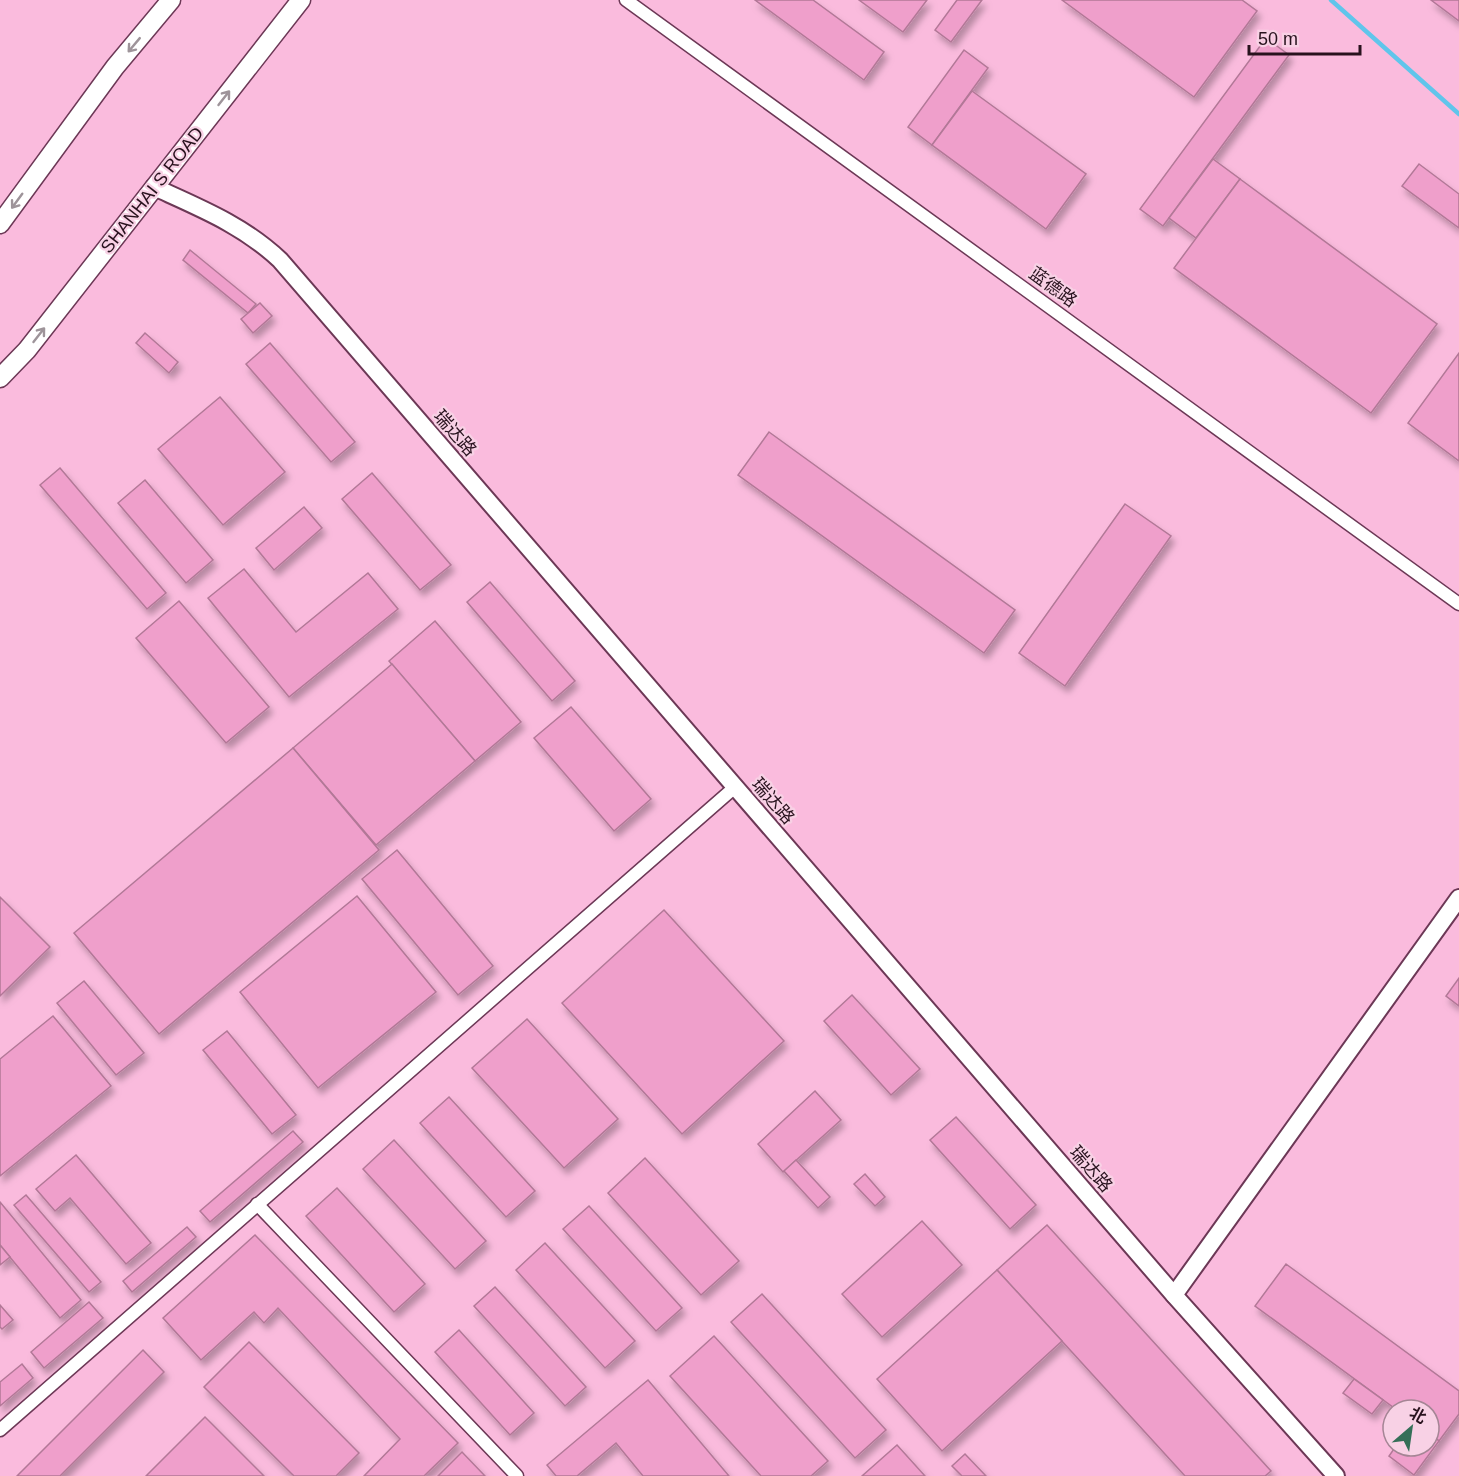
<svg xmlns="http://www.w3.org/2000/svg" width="1459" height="1476" font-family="Helvetica,'Noto Sans SC',sans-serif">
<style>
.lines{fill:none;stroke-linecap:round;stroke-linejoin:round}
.stream{stroke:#60c5eb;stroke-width:4.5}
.building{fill:#ef9fcb;stroke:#b27897;stroke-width:1.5;filter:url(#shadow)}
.street-casing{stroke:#6c3856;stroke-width:15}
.secondary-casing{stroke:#6c3856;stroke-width:20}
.primary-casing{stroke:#6c3856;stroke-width:21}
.street{stroke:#fff;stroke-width:12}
.secondary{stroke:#fff;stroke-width:16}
.primary{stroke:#fff;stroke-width:18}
.oneway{stroke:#9e949a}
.labels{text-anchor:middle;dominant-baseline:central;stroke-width:4.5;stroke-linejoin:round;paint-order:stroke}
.street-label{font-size:18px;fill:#28121e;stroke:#f8d1e5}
</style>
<defs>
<filter id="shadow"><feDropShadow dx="3.5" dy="6" stdDeviation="3" flood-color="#0004"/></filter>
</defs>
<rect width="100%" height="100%" fill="#fabbdd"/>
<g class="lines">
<path class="stream" d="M 1331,0 L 1459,114"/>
</g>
<g class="building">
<path d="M 755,0 L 813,0 L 884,52 L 864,80 Z"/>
<path d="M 859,0 L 927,0 L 903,32 Z"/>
<path d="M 957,0 L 982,0 L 951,42 L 935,30 Z"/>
<path d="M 1062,0 L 1242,0 L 1257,11 L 1194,97 Z"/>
<path d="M 1431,0 L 1459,0 L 1459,21 Z"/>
<path d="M 1266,38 L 1289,55 L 1163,226 L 1140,209 Z"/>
<path d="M 964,50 L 988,68 L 932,145 L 908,127 Z"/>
<path d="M 972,91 L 1086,174 L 1046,229 L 932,145 Z"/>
<path d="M 1213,159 L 1240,179 L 1196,238 L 1169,218 Z"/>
<path d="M 1419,164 L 1459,194 L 1459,228 L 1402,186 Z"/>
<path d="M 1240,179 L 1437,324 L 1371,413 L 1174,268 Z"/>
<path d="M 190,250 L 256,304 L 248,313 L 183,260 Z"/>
<path d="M 260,303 L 272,316 L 253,333 L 241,319 Z"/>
<path d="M 145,333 L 178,362 L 169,373 L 136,343 Z"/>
<path d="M 270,343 L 355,442 L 331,462 L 246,364 Z"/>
<path d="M 1459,353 L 1459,461 L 1408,423 Z"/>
<path d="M 220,397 L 285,472 L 223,525 L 158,449 Z"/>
<path d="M 769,432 L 1015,610 L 984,653 L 738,475 Z"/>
<path d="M 60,468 L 166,593 L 147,609 L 40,485 Z"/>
<path d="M 372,473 L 451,565 L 420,590 L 342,499 Z"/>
<path d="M 145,480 L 213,560 L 186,583 L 118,503 Z"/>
<path d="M 1125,504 L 1171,536 L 1065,686 L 1019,653 Z"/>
<path d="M 304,507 L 322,528 L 274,570 L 256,548 Z"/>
<path d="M 244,569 L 296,632 L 368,573 L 398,609 L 289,697 L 208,598 Z"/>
<path d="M 490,582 L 575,681 L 552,701 L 467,602 Z"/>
<path d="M 179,601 L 269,707 L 226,743 L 136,638 Z"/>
<path d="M 435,621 L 521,722 L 475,761 L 389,661 Z"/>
<path d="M 392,664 L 475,761 L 376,845 L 293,748 Z"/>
<path d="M 571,707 L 651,799 L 614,831 L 534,738 Z"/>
<path d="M 293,748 L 379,850 L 159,1034 L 74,933 Z"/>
<path d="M 397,850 L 493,966 L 458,995 L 362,879 Z"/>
<path d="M 357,896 L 436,992 L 318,1088 L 240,992 Z"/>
<path d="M 0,897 L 50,947 L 0,996 Z"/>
<path d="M 664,910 L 784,1041 L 682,1134 L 562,1003 Z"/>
<path d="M 1459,978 L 1459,1006 L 1446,996 Z"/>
<path d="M 84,981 L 144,1053 L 116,1075 L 57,1003 Z"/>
<path d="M 852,995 L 920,1069 L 891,1095 L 824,1021 Z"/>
<path d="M 53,1016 L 111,1086 L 0,1176 L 0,1059 Z"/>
<path d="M 527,1019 L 618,1119 L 564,1168 L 472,1068 Z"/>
<path d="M 227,1031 L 296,1115 L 272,1134 L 203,1050 Z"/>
<path d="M 815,1091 L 841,1120 L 783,1172 L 758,1144 Z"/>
<path d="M 449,1097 L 535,1191 L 506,1217 L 420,1123 Z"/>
<path d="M 956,1117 L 1036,1205 L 1010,1229 L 930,1140 Z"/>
<path d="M 293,1131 L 303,1142 L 210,1222 L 200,1211 Z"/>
<path d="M 394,1140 L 486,1241 L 455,1269 L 363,1169 Z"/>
<path d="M 76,1155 L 151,1243 L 126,1264 L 70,1198 L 55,1211 L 36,1189 Z"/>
<path d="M 645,1158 L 739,1261 L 701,1295 L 608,1193 Z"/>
<path d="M 796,1160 L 830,1197 L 818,1208 L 784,1171 Z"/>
<path d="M 865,1174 L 885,1197 L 875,1206 L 854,1184 Z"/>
<path d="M 337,1188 L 425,1284 L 394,1312 L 306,1216 Z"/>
<path d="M 26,1195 L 101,1282 L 89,1292 L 14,1205 Z"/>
<path d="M 0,1202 L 81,1300 L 60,1318 L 0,1245 Z"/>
<path d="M 589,1206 L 682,1308 L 656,1331 L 563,1229 Z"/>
<path d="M 922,1221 L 962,1265 L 882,1337 L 842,1294 Z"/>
<path d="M 1047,1225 L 1271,1471 L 1265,1476 L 1185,1476 L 997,1270 Z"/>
<path d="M 187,1227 L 196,1237 L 132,1292 L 123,1281 Z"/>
<path d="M 255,1235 L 458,1443 L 424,1476 L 364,1476 L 400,1439 L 278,1308 L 264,1323 L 254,1312 L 201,1360 L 163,1318 Z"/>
<path d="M 545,1243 L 635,1341 L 605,1368 L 516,1270 Z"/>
<path d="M 0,1245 L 10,1257 L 0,1265 Z"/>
<path d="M 1286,1264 L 1459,1391 L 1459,1414 L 1439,1441 L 1429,1433 L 1429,1410 L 1397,1410 L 1255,1306 Z"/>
<path d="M 997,1270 L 1062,1341 L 942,1451 L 877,1379 Z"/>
<path d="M 495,1287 L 586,1387 L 565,1406 L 474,1306 Z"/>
<path d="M 762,1294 L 886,1430 L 855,1458 L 731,1322 Z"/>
<path d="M 89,1302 L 103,1318 L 44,1368 L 31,1352 Z"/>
<path d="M 0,1305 L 13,1320 L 2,1329 L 0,1327 Z"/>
<path d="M 459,1330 L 534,1413 L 510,1435 L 435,1352 Z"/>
<path d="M 714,1336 L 828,1461 L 811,1476 L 761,1476 L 670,1376 Z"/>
<path d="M 249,1342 L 359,1453 L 336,1476 L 294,1476 L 204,1387 Z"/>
<path d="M 143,1350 L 164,1372 L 60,1476 L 17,1476 Z"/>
<path d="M 22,1364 L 33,1378 L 0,1406 L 0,1382 Z"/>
<path d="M 1354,1379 L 1383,1400 L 1372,1414 L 1343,1393 Z"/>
<path d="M 648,1380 L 729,1476 L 643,1476 L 616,1443 L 577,1476 L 556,1476 L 547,1465 Z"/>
<path d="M 205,1417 L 264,1476 L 146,1476 Z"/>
<path d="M 1429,1433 L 1439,1441 L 1414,1475 L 1389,1456 L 1396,1446 L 1429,1446 Z"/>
<path d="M 897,1445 L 925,1476 L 862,1476 Z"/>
<path d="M 462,1452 L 485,1476 L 438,1476 Z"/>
<path d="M 965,1454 L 986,1476 L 962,1476 L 952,1466 Z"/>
</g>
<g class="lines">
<defs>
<g id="street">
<path d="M 626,0 L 1459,604"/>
<path d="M 257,1204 L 517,1476"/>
<path d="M 0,1430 L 735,787"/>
</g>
<g id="secondary">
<path d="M 154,187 C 200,208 243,225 280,260 L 1174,1295 L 1336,1476"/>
<path d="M 1174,1295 L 1459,898"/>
</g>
<g id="primary">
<path d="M 0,224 L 115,67 L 171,0"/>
<path d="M 0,378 L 27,350 L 301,0"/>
</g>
</defs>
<use href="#street" class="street-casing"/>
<use href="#secondary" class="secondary-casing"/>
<use href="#primary" class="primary-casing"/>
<use href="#street" class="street"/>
<use href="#secondary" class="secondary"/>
<use href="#primary" class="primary"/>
</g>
<defs><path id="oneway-shaft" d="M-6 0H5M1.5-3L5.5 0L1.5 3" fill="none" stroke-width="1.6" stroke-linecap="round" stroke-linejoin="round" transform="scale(1.5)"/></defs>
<g class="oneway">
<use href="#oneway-shaft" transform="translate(134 45) rotate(130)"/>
<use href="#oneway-shaft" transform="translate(224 98) rotate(-52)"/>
<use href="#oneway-shaft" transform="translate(17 201) rotate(126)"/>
<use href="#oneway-shaft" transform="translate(39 335) rotate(-52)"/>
</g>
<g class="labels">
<g class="street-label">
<text transform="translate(152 190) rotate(-52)">SHANHAI S ROAD</text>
<text transform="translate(1053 287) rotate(36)">蓝德路</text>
<text transform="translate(455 433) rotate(49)">瑞达路</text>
<text transform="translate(773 801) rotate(49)">瑞达路</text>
<text transform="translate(1091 1169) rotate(49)">瑞达路</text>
</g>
</g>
<g transform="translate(1411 1428) rotate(29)"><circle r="28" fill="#f8d1e5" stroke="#a58595" stroke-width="1.5"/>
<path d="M0-4.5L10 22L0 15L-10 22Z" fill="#356f58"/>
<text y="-9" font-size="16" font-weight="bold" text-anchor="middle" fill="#28121e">北</text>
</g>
<path d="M1249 45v9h111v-9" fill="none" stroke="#28121e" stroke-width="3"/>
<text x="1258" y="45" font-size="18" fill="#28121e" stroke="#f8d1e5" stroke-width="4.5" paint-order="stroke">50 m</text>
</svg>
